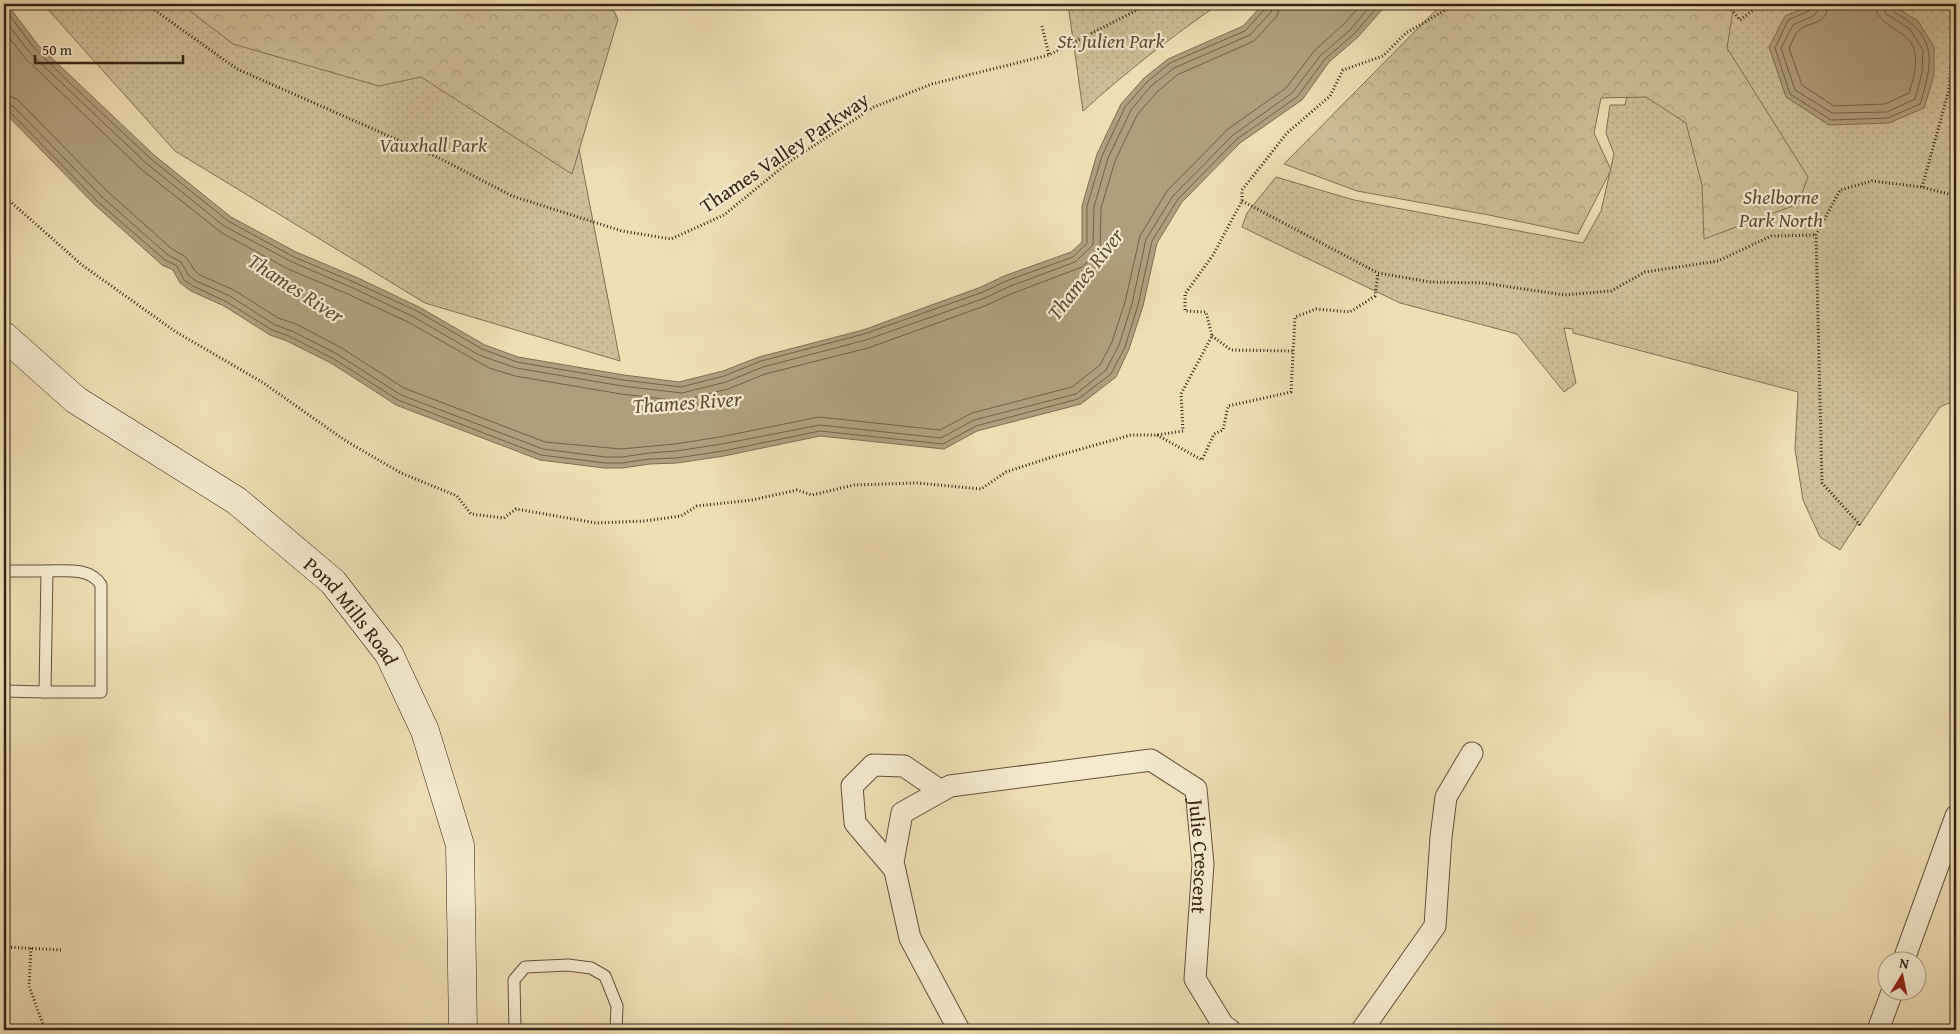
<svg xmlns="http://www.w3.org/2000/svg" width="1960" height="1034" font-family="'Gentium Book Plus',serif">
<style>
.green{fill:url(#green-dots);stroke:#827155}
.forest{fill:url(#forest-crowns);stroke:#827155}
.water{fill:#b09f7d;stroke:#7f6d52}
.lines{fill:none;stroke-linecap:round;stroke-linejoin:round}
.shore{stroke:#726148;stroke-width:1}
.service-casing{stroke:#64523a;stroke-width:13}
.minor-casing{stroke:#64523a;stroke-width:23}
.secondary-casing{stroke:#352312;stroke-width:29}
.path{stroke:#352312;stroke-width:3;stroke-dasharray:1 2.5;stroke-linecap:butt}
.service{stroke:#f5eace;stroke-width:11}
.minor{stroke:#f5eace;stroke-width:21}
.secondary{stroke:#f5eace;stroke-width:28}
.labels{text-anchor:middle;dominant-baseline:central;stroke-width:4.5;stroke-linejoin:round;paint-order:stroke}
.park-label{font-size:20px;font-style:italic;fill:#5c4a34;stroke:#f5eace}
.street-label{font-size:20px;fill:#352312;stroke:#f5eace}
.water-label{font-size:21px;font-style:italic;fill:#604e37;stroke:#f5eace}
</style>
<defs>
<pattern id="green-dots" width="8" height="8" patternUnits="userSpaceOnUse" patternTransform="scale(1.25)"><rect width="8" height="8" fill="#cfbf98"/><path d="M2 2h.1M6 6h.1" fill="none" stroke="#b2a482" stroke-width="1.8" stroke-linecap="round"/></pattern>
<pattern id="forest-crowns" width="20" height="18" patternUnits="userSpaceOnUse" patternTransform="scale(1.25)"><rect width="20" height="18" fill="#cfbf98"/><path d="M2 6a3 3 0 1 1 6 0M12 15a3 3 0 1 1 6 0" fill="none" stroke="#b2a482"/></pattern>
</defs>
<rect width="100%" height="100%" fill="#efdfb4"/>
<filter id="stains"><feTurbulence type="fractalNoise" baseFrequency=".004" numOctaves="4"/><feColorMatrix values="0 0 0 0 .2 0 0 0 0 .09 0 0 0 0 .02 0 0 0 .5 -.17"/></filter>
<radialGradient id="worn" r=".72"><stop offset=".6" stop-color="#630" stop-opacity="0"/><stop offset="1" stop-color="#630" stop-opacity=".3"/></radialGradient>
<g class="green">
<path d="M 43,4 L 551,4 L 620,361 L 425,303 L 175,151 Z"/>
<path d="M 1068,4 L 1219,4 C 1171,37 1126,72 1083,111 Z"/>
<path d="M 1648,4 L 1956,4 L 1956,400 L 1940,407 L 1860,525 L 1857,524 L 1840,550 L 1820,537 L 1803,500 L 1795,449 L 1798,392 L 1573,333 L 1573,329 L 1564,328 L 1576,383 L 1564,392 L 1517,334 L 1400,303 L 1242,227 L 1247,213 L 1276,177 L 1354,200 L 1583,243 L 1601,211 L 1614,154 L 1606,133 L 1610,105 L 1625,105 Z"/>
</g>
<g class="forest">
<path d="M 181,4 L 610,4 L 618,19 L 572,174 L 421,77 L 379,86 L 233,44 Z"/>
<path d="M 1442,4 L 1734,4 L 1727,48 L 1808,177 L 1798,204 L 1704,239 L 1702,185 L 1686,123 L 1646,97 L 1601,98 L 1594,133 L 1611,170 L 1578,234 L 1489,215 L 1357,191 L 1284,164 Z"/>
</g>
<g class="water">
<path d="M 4,4 L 7,4 L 38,45 L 77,82 L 154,155 L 231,217 L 296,252 L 358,278 L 419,307 L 485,345 L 518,357 L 624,375 L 679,382 L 723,371 L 759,357 L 863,330 L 981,287 L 1004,276 L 1071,252 L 1082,242 L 1082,206 L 1097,154 L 1121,104 L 1144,78 L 1168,59 L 1243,26 L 1263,4 L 1387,4 L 1358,37 L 1329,62 L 1302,100 L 1240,143 L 1182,202 L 1157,243 L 1143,306 L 1129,349 L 1116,377 L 1081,404 L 977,431 L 944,449 L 820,436 L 724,456 L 677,463 L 650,464 L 622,468 L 604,468 L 540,460 L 396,405 L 331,363 L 287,341 L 270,335 L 224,306 L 191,291 L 180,283 L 173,270 L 162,265 L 95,205 L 4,112 Z"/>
<path d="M 1815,4 L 1891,4 L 1918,21 L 1934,47 L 1934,75 L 1924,108 L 1889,123 L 1829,125 L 1786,97 L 1769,47 L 1785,16 Z"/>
</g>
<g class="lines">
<g class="shore">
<path d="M 1814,4 L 1811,10 L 1788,20 L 1775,48 L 1790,94 L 1831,120 L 1888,118 L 1920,104 C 1931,68 1939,40 1902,17 C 1896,13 1890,11 1889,4"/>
<path d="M 1820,4 C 1819,18 1804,19 1793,25 L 1781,48 L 1795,90 L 1832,113 L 1887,112 L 1915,99 L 1922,73 L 1923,50 L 1910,29 L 1886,14 L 1883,4"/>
<path d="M 1828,4 C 1827,26 1812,20 1799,30 C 1795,33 1792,43 1789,48 L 1802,85 L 1834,106 L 1885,104 L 1909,93 C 1913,80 1917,68 1915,54 C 1913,29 1876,29 1875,4"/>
<path d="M 4,8 L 34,48 L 73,86 L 151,159 L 228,221 L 294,257 L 356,283 L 417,311 L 482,349 L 517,362 L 623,380 L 681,387 L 724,376 L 761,361 L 864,334 L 983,292 L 1006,281 L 1073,257 L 1087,243 L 1087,206 L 1102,156 L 1125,107 L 1147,82 L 1170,63 L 1245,31 L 1265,9 L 1267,4"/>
<path d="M 4,19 L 30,53 L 146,163 L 224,226 L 292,262 L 353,288 L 414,317 L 479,355 L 516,368 L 622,386 L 682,393 L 726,382 L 763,367 L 866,340 L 985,298 L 1008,287 L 1075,262 L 1093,245 L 1094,207 L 1108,158 L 1131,110 L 1151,86 L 1174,68 L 1250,35 L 1271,12 L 1273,4"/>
<path d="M 4,31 L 25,58 L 141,169 L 222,233 L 288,269 L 350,295 L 410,323 L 489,368 L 515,376 L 621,394 L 680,401 L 728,389 L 765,374 L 868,348 L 987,305 L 1011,294 L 1082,267 L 1095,255 L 1100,248 L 1101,208 L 1115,161 L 1137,115 L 1157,92 L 1177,75 L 1254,41 L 1277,16 L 1280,4"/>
<path d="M 4,95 L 12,97 L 18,100 L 108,192 L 172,249 L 186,257 L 195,271 L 200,275 L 234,290 L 278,318 L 296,324 L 340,347 L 404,388 L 545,442 L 621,449 L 675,444 L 720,437 L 819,417 L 940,430 L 972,413 L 1072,387 L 1100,365 L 1112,342 L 1125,302 L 1140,236 L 1167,191 L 1228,129 L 1286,88 L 1315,50 L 1344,24 L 1362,4"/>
<path d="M 4,103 L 13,106 L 102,197 L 168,255 L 181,262 L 189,276 L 196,281 L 230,296 L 275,325 L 292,331 L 337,354 L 401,395 L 543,449 L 605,457 L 622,457 L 649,453 L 676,451 L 722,444 L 820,425 L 941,438 L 974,420 L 1076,394 L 1106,370 L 1119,345 L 1132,304 L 1146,239 L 1173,196 L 1233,135 L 1292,93 L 1321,55 L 1350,30 L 1372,4"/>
<path d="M 4,109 L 9,111 L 98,202 L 165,260 L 177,266 L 184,280 L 193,286 L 227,302 L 272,330 L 289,336 L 334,359 L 398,400 L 541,455 L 605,463 L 622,463 L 649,459 L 677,458 L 723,451 L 820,431 L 943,444 L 976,426 L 1078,399 L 1111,374 L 1125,347 L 1138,305 L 1152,241 L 1178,199 L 1237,139 L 1297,97 L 1325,59 L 1354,34 L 1380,4"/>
</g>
<defs>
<g id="service">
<path d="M 4,571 L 47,571 L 45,692 L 4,691"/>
<path d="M 45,692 L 101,692 L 101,585 C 90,567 65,571 47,571"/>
<path d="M 515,1030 L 514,980 L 525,967 L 568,965 L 591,968 L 605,976 L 617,1006 L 616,1030"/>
</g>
<g id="minor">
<path d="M 895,870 L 855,823 L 852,786 L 873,765 L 904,766 L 941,791"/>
<path d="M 1903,962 L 1956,816"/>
<path id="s1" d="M 959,1030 L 910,938 L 893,862 L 902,813 L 950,786 L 1151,760 L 1196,789 L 1203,864 L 1195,979 L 1223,1025 L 1230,1030"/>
<path d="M 1362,1030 L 1435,926 L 1441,837 L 1446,797 L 1472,753"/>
<path d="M 1878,1030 L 1892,992"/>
</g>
<g id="secondary">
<path id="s2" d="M 4,336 L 76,400 L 237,501 L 333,582 L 389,654 L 425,731 L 460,845 L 463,1030"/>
</g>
</defs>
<use href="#service" class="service-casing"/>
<use href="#minor" class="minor-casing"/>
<use href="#secondary" class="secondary-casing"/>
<g class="path">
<path d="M 146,4 L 237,69 L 441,159 L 512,196 L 622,231 L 671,239 L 724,215 L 790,161 L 874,107 L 932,84 L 1049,55 L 1143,7 L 1145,4"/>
<path d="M 1727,4 L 1740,20 L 1761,4"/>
<path d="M 1042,26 L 1049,55"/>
<path d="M 1922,187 L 1949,90 L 1956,5"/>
<path d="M 4,196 L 82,265 L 176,332 L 262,382 L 346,441 L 401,473 L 457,496 L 471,514 L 504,518 L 516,509 L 596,523 L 644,521 L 681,516 L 697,506 L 752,500 L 797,490 L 812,495 L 854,485 L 917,483 L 981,489 L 1006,472 L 1049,458 L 1131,435 L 1157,435 L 1183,431 L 1181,394 L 1212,336 L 1206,312 L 1185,311 L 1185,294 L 1213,255 L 1242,201 L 1242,190 L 1287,133 L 1330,96 L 1343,70 L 1383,56 L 1406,33 L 1456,4"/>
<path d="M 1242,201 L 1378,273 L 1430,282 L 1484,283 L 1564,295 L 1611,291 L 1645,272 L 1718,261 L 1771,236 L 1816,235"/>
<path d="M 1212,336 L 1231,350 L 1294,351"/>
<path d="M 1157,435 L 1202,460 L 1214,434 L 1223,430 L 1228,406 L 1291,392 L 1295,317 L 1316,309 L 1350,312 L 1375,296 L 1378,273"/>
<path d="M 1860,525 L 1822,483 L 1816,235 L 1840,190 L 1872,181 L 1922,187 L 1956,196"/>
<path d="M 4,947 L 62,950"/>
<path d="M 31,948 L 29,986 L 45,1030"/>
</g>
<use href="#service" class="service"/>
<use href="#minor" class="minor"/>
<use href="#secondary" class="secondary"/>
</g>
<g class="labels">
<g class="park-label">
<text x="1111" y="40">St. Julien Park</text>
<text x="433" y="144">Vauxhall Park</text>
<text x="1781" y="196">Shelborne<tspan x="1781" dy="23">Park North</tspan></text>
</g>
<g class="street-label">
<text transform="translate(784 152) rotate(-34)">Thames Valley Parkway</text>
<text stroke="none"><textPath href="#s2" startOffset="446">Pond Mills Road</textPath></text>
<text stroke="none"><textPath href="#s1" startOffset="611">Julie Crescent</textPath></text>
</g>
<g class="water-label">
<text transform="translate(1085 274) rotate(-52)">Thames River</text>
<text transform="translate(296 288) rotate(33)">Thames River</text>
<text transform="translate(687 402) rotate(-4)">Thames River</text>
</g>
</g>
<rect width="1960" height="1034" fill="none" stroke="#efdfb4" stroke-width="20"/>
<rect x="5" y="5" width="1950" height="1024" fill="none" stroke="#352312" stroke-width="2.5"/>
<rect x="10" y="10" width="1940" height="1014" fill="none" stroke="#352312"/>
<g transform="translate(1902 976) rotate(10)"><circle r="24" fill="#f5eace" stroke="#a89a83"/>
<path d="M0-4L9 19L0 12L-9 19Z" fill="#8f2418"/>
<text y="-8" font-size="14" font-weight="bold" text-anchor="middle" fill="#352312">N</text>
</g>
<path d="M35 55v8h148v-8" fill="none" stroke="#352312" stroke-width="2.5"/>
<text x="42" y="55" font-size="15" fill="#352312" stroke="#f5eace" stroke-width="4" paint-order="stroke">50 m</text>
<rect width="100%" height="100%" filter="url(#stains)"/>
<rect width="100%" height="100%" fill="url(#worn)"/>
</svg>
